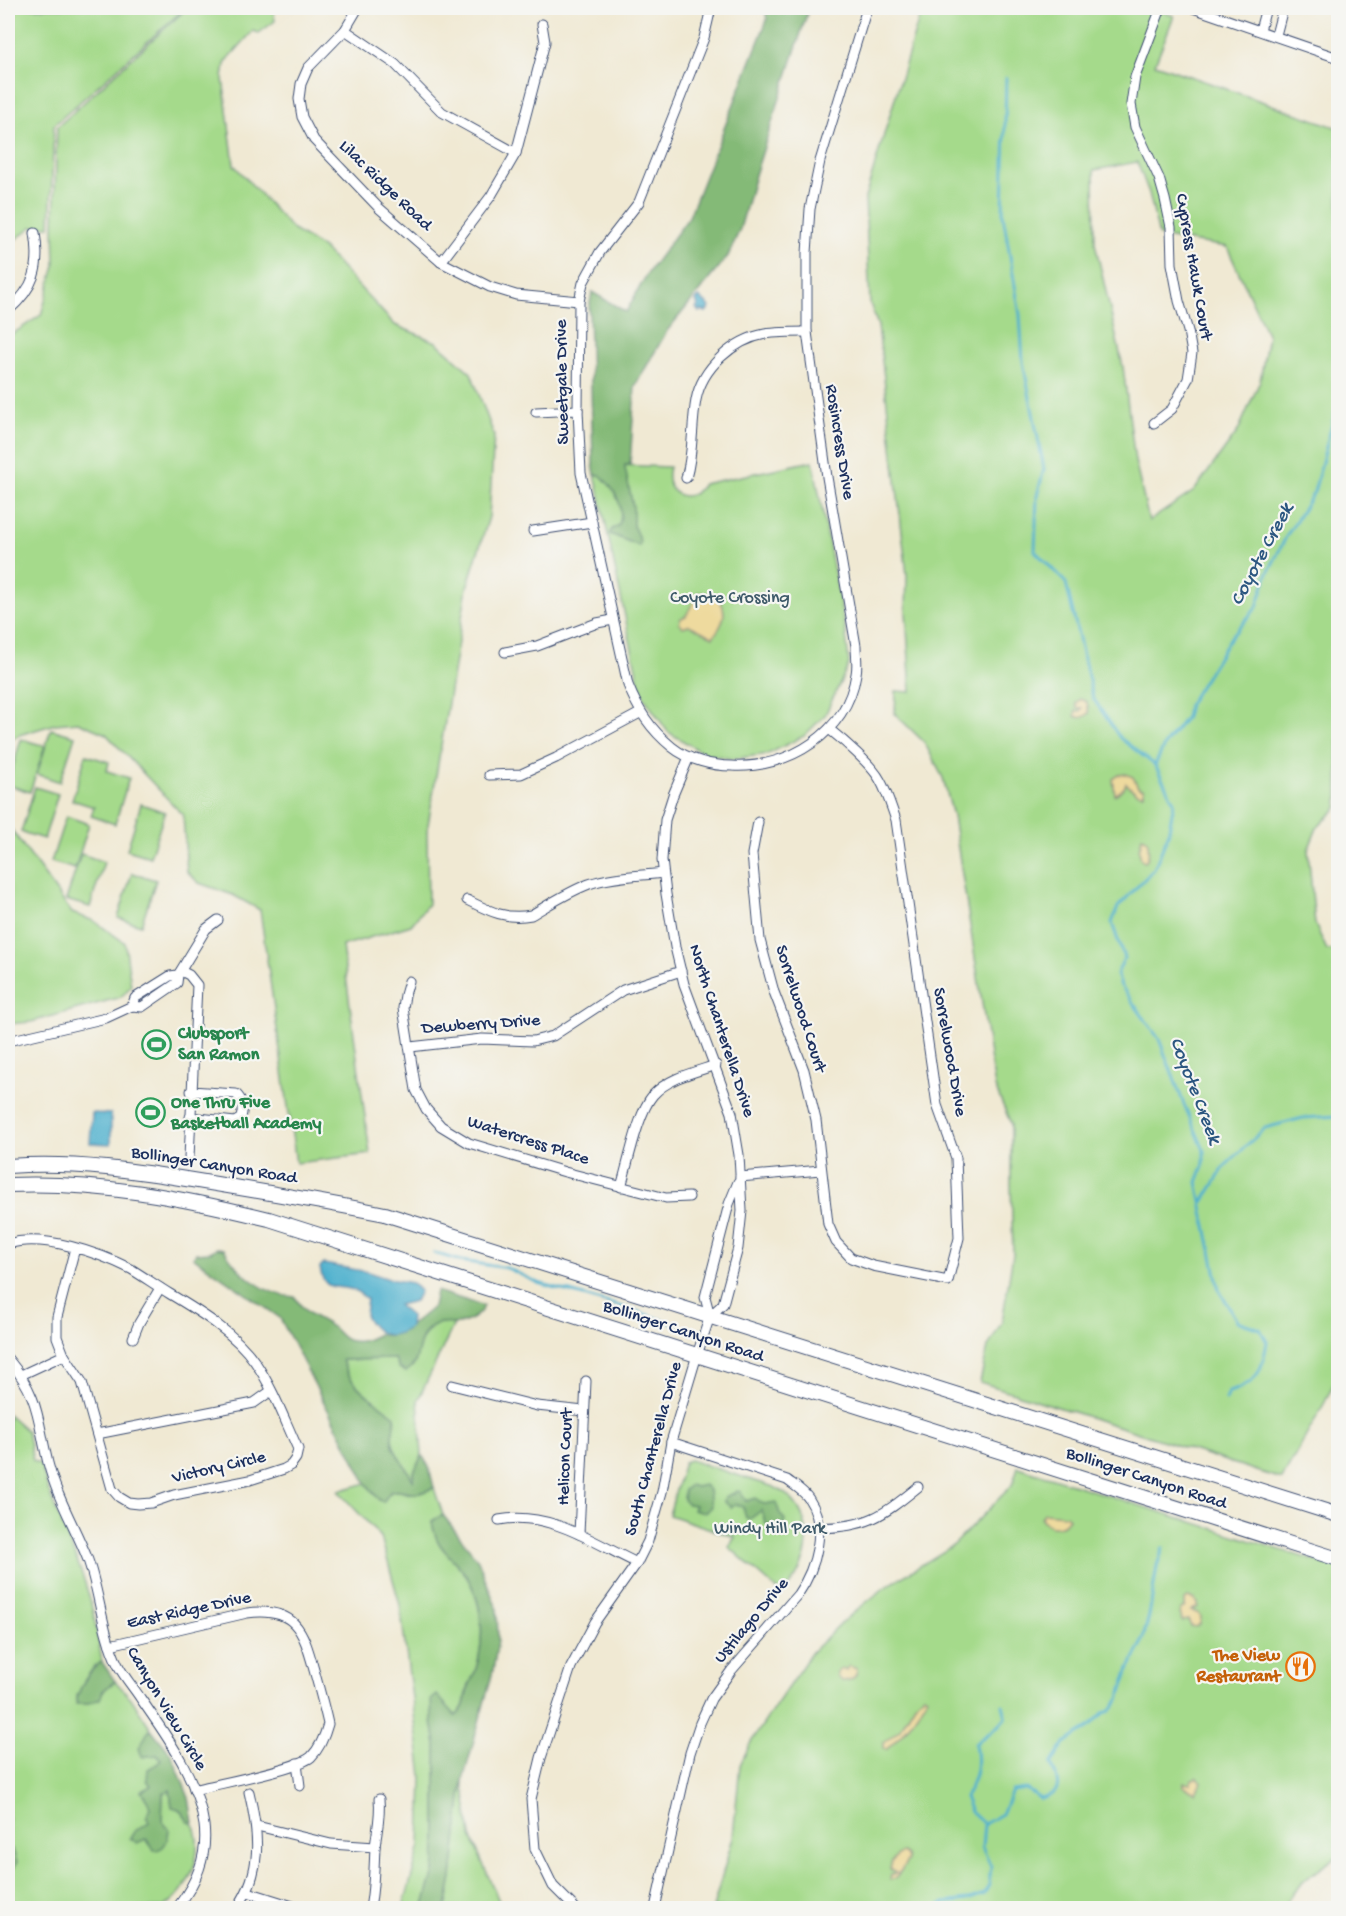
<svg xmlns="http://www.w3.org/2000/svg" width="1346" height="1916" font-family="'Gochi Hand',sans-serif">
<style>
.green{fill:#a5da8b;stroke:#608474;stroke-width:1.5;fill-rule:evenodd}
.forest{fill:#84ba77;stroke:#50746a;stroke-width:1.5}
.sand{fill:#eeda9e;stroke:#84847e;stroke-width:1.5}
.water{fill:#50b1ce;stroke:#367096;stroke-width:1.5}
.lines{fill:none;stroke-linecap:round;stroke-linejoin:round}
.stream{stroke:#50b1ce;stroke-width:3}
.street-casing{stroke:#3b4b70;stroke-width:11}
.secondary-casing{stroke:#3b4b70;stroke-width:16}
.street{stroke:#fff;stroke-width:9}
.secondary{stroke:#fff;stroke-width:14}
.labels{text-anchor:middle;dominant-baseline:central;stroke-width:4.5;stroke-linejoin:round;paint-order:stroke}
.street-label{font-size:18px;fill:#1b2f5e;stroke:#f6f6f2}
.park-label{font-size:18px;fill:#3e5a69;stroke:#f6f6f2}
.leisure-label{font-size:18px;font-weight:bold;fill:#27864d;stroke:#f6f6f2;text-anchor:start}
.food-label{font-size:18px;font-weight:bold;fill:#c56008;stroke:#f6f6f2;text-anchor:end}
.water-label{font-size:20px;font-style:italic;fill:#2b5680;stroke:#f6f6f2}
</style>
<rect width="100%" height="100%" fill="#f6f6f2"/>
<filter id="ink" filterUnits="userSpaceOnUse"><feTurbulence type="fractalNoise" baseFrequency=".0167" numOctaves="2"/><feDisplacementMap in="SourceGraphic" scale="12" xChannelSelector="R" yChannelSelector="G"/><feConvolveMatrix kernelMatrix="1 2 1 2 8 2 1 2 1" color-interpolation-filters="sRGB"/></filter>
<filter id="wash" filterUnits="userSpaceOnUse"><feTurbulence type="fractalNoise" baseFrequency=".008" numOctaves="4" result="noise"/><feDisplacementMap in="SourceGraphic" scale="24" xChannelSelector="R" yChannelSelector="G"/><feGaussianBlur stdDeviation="1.35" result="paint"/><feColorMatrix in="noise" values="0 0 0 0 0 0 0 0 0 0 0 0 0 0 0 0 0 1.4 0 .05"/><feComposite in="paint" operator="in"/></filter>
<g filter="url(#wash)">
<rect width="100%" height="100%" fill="#f0e9d3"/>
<g class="green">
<path d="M 8,8 L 273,8 L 275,21 L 259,33 L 253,31 L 229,58 L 225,64 L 223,78 L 234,165 L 293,230 L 323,248 L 395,325 L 436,342 L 471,373 L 494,435 L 489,517 L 467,587 L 427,831 L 428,904 L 411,925 L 342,946 L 370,1154 L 296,1163 L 260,910 L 233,895 L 199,883 L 187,872 L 183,815 L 106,734 L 78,722 L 55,724 L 19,735 L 8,742 L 8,337 L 41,315 L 55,266 L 54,226 L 57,127 L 185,10 L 184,9 L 54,125 L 50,226 L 32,227 L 8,245 Z"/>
<path d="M 922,8 L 1152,8 L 1174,16 L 1155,64 L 1338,128 L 1338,807 L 1317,828 L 1308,850 L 1315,924 L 1327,950 L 1338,950 L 1338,1374 L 1325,1402 L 1282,1479 L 980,1382 L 988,1347 L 1002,1322 L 1013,1254 L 1011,1185 L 1011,1124 L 995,1087 L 953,816 L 943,778 L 924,742 L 895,714 L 896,691 L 911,692 L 906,612 L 907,575 L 878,326 L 870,303 L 865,198 ZM 1137,162 L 1149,193 L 1159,236 L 1227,247 L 1268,336 L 1260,381 L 1238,431 L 1194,491 L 1149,521 L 1135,461 L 1123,367 L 1095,243 L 1094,170 Z"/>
<path d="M 813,461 L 846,634 L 849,664 L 825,715 L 804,736 L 768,754 L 732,759 L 703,753 L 668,732 L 645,699 L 639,683 L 593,464 L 669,467 C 662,494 689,507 703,484 Z"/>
<path d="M 51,729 L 75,736 L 60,782 L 37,774 Z"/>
<path d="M 21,739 L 45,746 L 30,792 L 8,785 Z"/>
<path d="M 86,755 L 109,762 L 107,771 L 129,778 L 115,824 L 91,816 L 94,807 L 72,800 Z"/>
<path d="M 35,787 L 58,794 L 44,839 L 21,832 Z"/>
<path d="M 141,804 L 165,812 L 150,857 L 127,850 Z"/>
<path d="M 66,816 L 89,824 L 75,869 L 51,862 Z"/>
<path d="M 8,825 L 72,913 L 94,921 L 125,943 L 131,986 L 121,997 L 31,1022 L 8,1024 Z"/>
<path d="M 81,854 L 104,862 L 90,907 L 66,900 Z"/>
<path d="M 132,873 L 156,880 L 141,925 L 118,918 Z"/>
<path d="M 445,1322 L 454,1324 L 418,1400 L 422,1455 L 414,1472 L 414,1482 C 407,1468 394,1455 392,1439 C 391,1431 396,1424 395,1416 C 374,1400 349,1386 342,1360 L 395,1359 L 415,1364 C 418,1345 424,1325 445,1322 Z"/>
<path d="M 8,1414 L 27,1431 L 33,1461 L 41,1464 C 50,1504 70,1539 83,1577 C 93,1604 97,1634 102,1662 L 94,1666 L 77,1696 L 103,1691 L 115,1681 L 131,1698 L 152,1730 L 149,1730 L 157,1755 L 161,1760 C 149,1773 155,1791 151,1808 C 150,1814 147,1815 149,1822 L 134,1832 L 146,1839 L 150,1844 L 162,1821 L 163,1793 L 170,1790 L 172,1806 L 179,1809 L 189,1822 L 193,1823 C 205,1854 190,1890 163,1908 L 23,1908 L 8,1900 L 8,1869 L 14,1868 L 13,1850 L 8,1847 Z"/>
<path d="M 690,1460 L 774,1487 C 809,1504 815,1542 797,1575 C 793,1582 787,1588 782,1594 L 729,1547 L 735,1537 L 669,1515 L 684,1462 Z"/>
<path d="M 1018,1467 L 1338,1568 L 1338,1857 C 1317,1869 1294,1886 1283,1908 L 713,1908 L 733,1837 L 740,1765 L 751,1742 L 811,1653 L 842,1622 L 884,1588 L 954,1545 L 1012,1485 Z"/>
<path d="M 366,1483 L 379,1500 C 404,1481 398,1498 420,1493 C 425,1493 429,1489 434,1488 L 443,1515 L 432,1521 C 436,1550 450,1553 465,1574 C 482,1599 485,1633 478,1662 C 476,1672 471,1679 468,1688 C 461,1702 470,1701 456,1716 L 437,1696 L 432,1720 L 436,1745 L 436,1849 L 434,1872 L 423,1908 L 403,1908 L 420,1846 L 422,1776 L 400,1605 L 381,1537 L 338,1491 Z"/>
<path d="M 463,1780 L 471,1836 L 502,1908 L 446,1908 L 452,1877 Z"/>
</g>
<g class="forest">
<path d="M 765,8 L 809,8 L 755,175 L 740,229 L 728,256 L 667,331 L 635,386 L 630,465 L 625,465 L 625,468 L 633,507 L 633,525 L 640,541 L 639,546 L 610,534 L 611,530 L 619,525 C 625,505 615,489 600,475 L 595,475 L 593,464 L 589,308 L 592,292 L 626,312 L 647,274 L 689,217 L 767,20 Z"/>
<path d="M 217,1248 L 224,1249 C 238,1274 266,1296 295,1297 C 306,1316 316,1316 332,1327 C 339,1332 342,1340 352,1341 C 362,1343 371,1338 379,1334 C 398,1341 420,1317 433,1307 L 436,1291 L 484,1306 C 479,1317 464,1325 452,1324 C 446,1324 440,1321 434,1325 C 418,1335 421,1347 415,1362 C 414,1366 409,1369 406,1372 L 399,1368 L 395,1359 L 342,1360 C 349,1386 374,1400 395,1416 C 396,1425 391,1432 392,1440 C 394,1455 407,1467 413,1480 L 414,1472 L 422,1455 L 429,1467 L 434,1488 C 429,1489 424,1493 418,1493 C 409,1495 401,1489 391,1491 L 383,1502 L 379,1500 L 366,1483 L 280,1318 L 193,1257 L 196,1253 L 210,1252 Z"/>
<path d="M 690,1485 L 696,1487 L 704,1485 L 709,1490 L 711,1507 L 704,1513 L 693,1510 L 695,1505 L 688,1504 L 683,1500 L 684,1490 Z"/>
<path d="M 738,1491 L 741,1492 L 746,1501 L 755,1498 L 764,1504 L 776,1502 L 780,1514 L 785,1520 L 783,1525 L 777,1530 L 765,1523 L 762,1510 L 750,1519 L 746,1518 L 743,1507 L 735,1504 L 731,1507 L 724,1502 L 725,1497 Z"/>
<path d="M 443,1515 L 478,1560 L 497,1609 L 498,1640 L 493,1671 L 463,1780 L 452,1877 L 446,1908 L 423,1908 L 434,1872 L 436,1849 L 436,1745 L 432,1720 L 431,1700 L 437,1695 L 456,1716 C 470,1702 462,1699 470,1684 C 486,1651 486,1605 465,1574 C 450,1553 436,1550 432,1521 Z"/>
<path d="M 102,1662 L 115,1681 L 103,1691 L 100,1699 L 86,1704 L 76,1704 C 78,1689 89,1669 102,1662 Z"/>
<path d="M 149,1730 L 152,1730 L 171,1754 L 176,1765 L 189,1798 L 193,1823 L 189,1822 L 179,1809 L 172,1807 L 170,1790 L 163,1793 L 162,1821 L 169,1829 C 168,1839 166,1850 154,1850 L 146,1839 L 137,1843 L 130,1838 L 134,1832 L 149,1822 L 147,1817 L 151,1807 L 141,1791 L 151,1786 L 147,1780 L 148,1769 L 156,1765 L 161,1760 L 157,1755 L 142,1757 L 139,1748 Z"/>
<path d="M 8,1847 L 13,1850 L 17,1862 L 14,1868 L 8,1869 Z"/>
</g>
<g class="sand">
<path d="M 698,593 C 728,593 730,617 713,637 L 689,625 L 683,627 L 679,623 L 681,618 L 686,616 Z"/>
<path d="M 1080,699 L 1087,702 L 1089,713 C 1086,717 1080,719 1075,716 L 1076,711 L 1080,711 L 1082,708 L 1077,708 L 1076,703 Z"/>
<path d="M 1118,775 L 1126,774 L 1133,777 L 1138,787 L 1144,789 L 1144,794 C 1137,795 1130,788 1126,783 L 1124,788 L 1115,795 L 1113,779 Z"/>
<path d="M 1142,837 L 1147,839 C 1149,846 1150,857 1145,862 L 1141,860 L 1139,850 Z"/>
<path d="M 1044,1513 L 1066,1515 L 1069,1518 C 1061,1529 1048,1529 1041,1518 Z"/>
<path d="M 1188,1598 L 1193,1599 L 1198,1603 L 1198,1607 L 1191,1611 L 1198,1613 L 1201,1617 L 1200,1624 L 1196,1627 L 1191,1626 L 1188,1620 L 1182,1621 L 1179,1614 L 1181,1609 L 1185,1607 L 1185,1600 Z"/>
<path d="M 849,1666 L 857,1669 C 857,1678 850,1681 842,1681 L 837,1677 L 837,1672 L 842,1668 L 847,1670 Z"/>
<path d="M 924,1695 L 927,1697 L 926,1701 L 905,1731 L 887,1749 L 883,1749 L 883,1743 L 900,1729 L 916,1702 Z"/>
<path d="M 1197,1777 L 1201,1782 L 1196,1792 L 1184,1787 L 1184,1783 L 1190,1784 L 1191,1780 Z"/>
<path d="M 903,1853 L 907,1856 L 908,1860 L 896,1878 L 890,1880 L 891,1874 L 897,1873 L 890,1869 L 892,1861 L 899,1854 Z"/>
</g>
<g class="water">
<path d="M 699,297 L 710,307 L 706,312 L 701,310 L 699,312 L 696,308 L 698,306 L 696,300 Z"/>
<path d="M 92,1113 L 111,1114 L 111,1144 L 90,1143 Z"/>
<path d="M 324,1264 L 368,1272 L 389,1279 L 412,1283 L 420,1291 L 415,1301 L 398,1305 L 411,1316 L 410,1327 C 390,1341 376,1336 365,1315 L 367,1299 C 363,1296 360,1293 356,1291 C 338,1283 324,1295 320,1268 Z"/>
</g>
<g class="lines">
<g class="stream">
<path d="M 1006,78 L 1003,215 L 1020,315 L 1023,362 L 1044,469 L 1037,496 L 1035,551 L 1066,583 L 1093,698 L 1120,738 L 1155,765 L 1174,802 L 1168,835 L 1154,869 L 1118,907 L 1112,923 L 1124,958 L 1117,974 L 1121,986 L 1159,1039 L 1183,1102 L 1204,1150 L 1204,1164 L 1197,1182 L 1219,1290 L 1237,1321 L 1260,1329 L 1267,1342 C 1262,1370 1259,1383 1229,1392 L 1226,1400"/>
<path d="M 1155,765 L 1165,744 L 1186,717 L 1189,704 L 1231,637 L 1257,607 L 1267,575 L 1287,535 L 1314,492 L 1338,402"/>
<path d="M 1203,1202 L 1225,1166 L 1265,1128 L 1303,1118 L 1338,1116"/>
<path d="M 434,1253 L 461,1261 L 507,1268 L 538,1283 L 633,1310 L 677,1325"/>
<path d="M 984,1824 L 1002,1814 L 1012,1791 L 1026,1789 L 1040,1799 C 1064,1794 1059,1781 1051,1764 L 1065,1743 L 1092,1725 L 1103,1713 L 1110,1711 L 1119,1699 L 1129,1668 L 1141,1646 L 1149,1616 L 1157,1566 L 1163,1548"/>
<path d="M 984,1824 L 971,1812 L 965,1797 C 976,1779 979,1765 975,1744 L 999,1725 L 1006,1717 L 1003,1705"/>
<path d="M 902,1908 L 913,1908"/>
<path d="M 935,1908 L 944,1903 L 967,1900 L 984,1894 L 989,1885 L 991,1867 L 982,1847 L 984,1824"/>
</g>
</g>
</g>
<g filter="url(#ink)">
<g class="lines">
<defs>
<g id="street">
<path d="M 358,8 L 345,30 L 308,68 L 301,84 L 299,99 L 302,117 L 314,140 L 379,208 L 441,262 L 490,287 L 516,295 L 579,301"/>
<path d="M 711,8 L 704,38 L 639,202 L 600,252 L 583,283 L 579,301 L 578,410 L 581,473 L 628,685 C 638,710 650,729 672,747 C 688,760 713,766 732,766 C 789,769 847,733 856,674 C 858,665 856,655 856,646 L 827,477 L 807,332 L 807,253 L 810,209 L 820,161 L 867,8"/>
<path d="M 1193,8 L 1338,58"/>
<path d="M 345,30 L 395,64 L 442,112 L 516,153"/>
<path d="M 1260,30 L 1266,8"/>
<path d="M 1276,35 L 1283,8"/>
<path d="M 441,262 L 491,196 L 516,153 L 545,42 L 542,24"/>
<path d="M 8,311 C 34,288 41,268 35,233"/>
<path d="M 536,412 L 578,410"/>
<path d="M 1154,423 L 1172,409 L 1188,379 L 1192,353 L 1188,331 L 1179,301 L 1172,264 L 1171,227 L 1165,199 L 1159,178 L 1135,127 L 1131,104 L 1135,77 L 1161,8"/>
<path d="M 686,478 C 694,451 691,427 696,400 C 702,368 733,340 765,334 C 778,332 793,332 807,332"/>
<path d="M 533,531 L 592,522"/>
<path d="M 505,652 L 537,646 L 597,623 L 613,620"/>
<path d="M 489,775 L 521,774 L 556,758 L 640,713"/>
<path d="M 758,822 L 752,854 L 760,940 L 774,992 L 804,1070 L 816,1120 L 828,1224 L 836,1242 L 851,1258 L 873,1266 L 948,1281 L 959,1238 L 956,1158 L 937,1105 L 896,820 C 891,806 887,792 880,780 C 872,765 843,740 829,729"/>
<path d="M 467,900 C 489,911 506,920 531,915 C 550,904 568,892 589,884 C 612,876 639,876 663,873"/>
<path d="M 181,971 L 189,975 L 197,985 L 189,1158"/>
<path d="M 409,981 L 405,995 L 403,1008 L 416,1090 L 426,1109 L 441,1126 L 469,1143 L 565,1172 L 666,1198 L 689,1197"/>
<path d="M 132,1006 L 135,998 L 170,976 L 178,975"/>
<path d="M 8,1041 L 106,1018 L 132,1006 L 142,1007 L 177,983 L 178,975 L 206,929 L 218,920"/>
<path d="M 410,1047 L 482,1039 L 533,1041 L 553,1036 L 623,990 L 681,971"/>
<path d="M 190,1117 L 235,1122 L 241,1118 C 243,1110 243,1100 236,1094 L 191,1091"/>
<path d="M 740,1177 L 821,1170"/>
<path d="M 621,1187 C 628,1164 638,1112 653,1095 C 668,1078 695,1072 716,1065"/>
<path d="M 8,1244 C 43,1233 99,1253 131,1269 C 144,1277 157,1286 170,1294 C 200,1312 235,1333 255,1362 C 273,1388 285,1421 298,1449 L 296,1458 L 291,1465 L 284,1469 L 250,1480 L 174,1495 L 151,1503 L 138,1504 L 129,1503 L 119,1497 L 112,1489 L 82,1382 L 64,1355 L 57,1337 L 57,1317 L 75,1248"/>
<path d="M 710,1316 L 705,1297 L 729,1204 L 738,1182"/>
<path d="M 133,1338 L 139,1323 L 160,1288"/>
<path d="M 8,1359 C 40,1397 37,1418 48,1463 C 57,1498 75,1527 88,1560 C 100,1594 102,1633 118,1665 C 124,1677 134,1688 141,1699 C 168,1738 197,1777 204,1825 C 208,1857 196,1883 177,1908"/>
<path d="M 21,1375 L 64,1355"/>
<path d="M 452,1385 L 537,1406 L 584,1411"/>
<path d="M 97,1434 L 254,1403 L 271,1391"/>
<path d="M 499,1520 C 549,1510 594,1543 637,1563"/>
<path d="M 818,1528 C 867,1527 881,1517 918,1487"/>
<path d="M 579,1534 L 586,1381"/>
<path d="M 110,1645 L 247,1613 C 295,1607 303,1629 314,1670 C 319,1688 324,1706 328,1724 C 325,1735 319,1749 311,1757 C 297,1769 216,1784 194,1790"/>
<path d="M 297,1763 L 300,1786"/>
<path d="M 257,1826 L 331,1844 L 375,1847"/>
<path d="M 248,1892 L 299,1908"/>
<path d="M 237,1908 C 263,1871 259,1834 249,1792"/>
<path d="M 370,1908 C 374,1888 374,1867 375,1847 C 377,1830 381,1815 379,1799"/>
<path d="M 575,1908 L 553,1886 L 535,1849 L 531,1799 L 541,1758 L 571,1667 L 595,1622 L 637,1563 L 648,1541 L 662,1492 L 671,1442 L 697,1355 L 710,1316 L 723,1304 L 738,1248 L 742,1211 L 739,1155 L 732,1113 L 684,984 L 675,947 L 666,894 L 662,860 L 665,820 L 673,795 L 689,757"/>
<path d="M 655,1908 L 690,1753 L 700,1723 L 711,1699 L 731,1671 L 798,1594 C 816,1568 828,1527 809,1499 C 804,1491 795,1486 787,1480 L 671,1442"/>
</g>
<g id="secondary">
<path d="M 8,1166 C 74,1161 139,1171 204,1182 C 265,1192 325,1202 385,1214 L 1338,1515"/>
<path d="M 8,1185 C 96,1181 184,1198 269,1219 L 1338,1559"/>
</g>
</defs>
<use href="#street" class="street-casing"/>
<use href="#secondary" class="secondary-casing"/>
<use href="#street" class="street"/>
<use href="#secondary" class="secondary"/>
</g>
</g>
<defs>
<symbol id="stadium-ring" viewBox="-11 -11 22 22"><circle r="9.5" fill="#f6f6f2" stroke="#2e9e5b" stroke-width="1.5"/><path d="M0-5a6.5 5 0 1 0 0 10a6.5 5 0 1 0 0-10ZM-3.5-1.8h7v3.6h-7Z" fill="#2e9e5b"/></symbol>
<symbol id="restaurant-ring" viewBox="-11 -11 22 22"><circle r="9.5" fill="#f6f6f2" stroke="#e8710a" stroke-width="1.5"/><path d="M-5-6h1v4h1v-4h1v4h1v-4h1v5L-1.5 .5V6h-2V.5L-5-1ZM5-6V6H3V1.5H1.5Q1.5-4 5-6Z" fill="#e8710a"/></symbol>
</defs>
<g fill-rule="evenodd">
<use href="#stadium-ring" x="140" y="1028" width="33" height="33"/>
<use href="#stadium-ring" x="134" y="1096" width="33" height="33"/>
<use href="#restaurant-ring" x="1284" y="1650" width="33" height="33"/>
</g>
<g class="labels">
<g class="street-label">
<text transform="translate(385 186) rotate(44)">Lilac Ridge Road</text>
<text transform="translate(1193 267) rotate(80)">Cypress Hawk Court</text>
<text transform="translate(563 382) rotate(-91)">Sweetgale Drive</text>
<text transform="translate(839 442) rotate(81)">Rosincress Drive</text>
<text transform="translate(800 1009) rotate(72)">Sorrelwood Court</text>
<text transform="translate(481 1025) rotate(-4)">Dewberry Drive</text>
<text transform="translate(721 1031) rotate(72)">North Chanterella Drive</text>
<text transform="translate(949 1052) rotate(80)">Sorrelwood Drive</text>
<text transform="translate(528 1141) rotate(18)">Watercress Place</text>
<text transform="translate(214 1166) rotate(9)">Bollinger Canyon Road</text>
<text transform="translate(683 1332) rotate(18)">Bollinger Canyon Road</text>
<text transform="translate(654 1449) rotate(-75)">South Chanterella Drive</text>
<text transform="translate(566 1457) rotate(-88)">Helicon Court</text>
<text transform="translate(219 1468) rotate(-13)">Victory Circle</text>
<text transform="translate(1146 1479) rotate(18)">Bollinger Canyon Road</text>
<text transform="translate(189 1611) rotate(-12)">East Ridge Drive</text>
<text transform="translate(752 1621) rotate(-50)">Ustilago Drive</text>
<text transform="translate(166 1709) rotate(59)">Canyon View Circle</text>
</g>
<g class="park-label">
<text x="730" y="598">Coyote Crossing</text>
<text x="770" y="1529">Windy Hill Park</text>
</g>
<g class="leisure-label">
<text x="178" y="1034">Clubsport<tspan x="178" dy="21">San Ramon</tspan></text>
<text x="171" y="1103">One Thru Five<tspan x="171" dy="21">Basketball Academy</tspan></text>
</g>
<g class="food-label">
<text x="1280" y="1656">The View<tspan x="1280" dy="21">Restaurant</tspan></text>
</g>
<g class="water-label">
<text transform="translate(1263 555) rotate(-62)">Coyote Creek</text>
<text transform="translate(1194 1091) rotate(69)">Coyote Creek</text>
</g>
</g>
<rect width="1346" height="1916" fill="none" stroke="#f6f6f2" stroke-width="30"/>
</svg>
